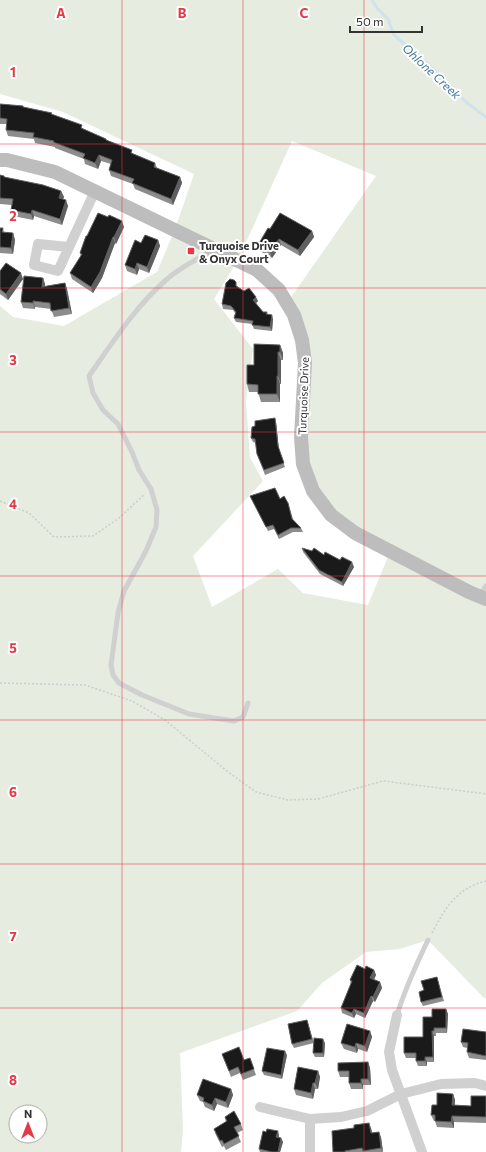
<svg xmlns="http://www.w3.org/2000/svg" width="486" height="1152" font-family="Commissioner,sans-serif">
<style>
.green{fill:#e6ecdf;fill-rule:evenodd}
.lines{fill:none;stroke-linecap:round;stroke-linejoin:round}
.stream{stroke:#cfe2ee;stroke-width:3}
.path{stroke:#cdcdcd;stroke-width:1.5;stroke-dasharray:2 2;stroke-linecap:butt}
.lane{stroke:#d0d0d0;stroke-width:5}
.street{stroke:#d0d0d0;stroke-width:10}
.secondary{stroke:#bdbdbd;stroke-width:14}
.wall{fill:#8c8c8c}
.shaded-wall{fill:#5f5f5f}
.building{fill:#1a1a1a;stroke:#5f5f5f}
.grid{fill:none;stroke:#e63946;stroke-width:1;stroke-opacity:0.55}
.poi-dot{fill:#e63946;stroke:#fff;stroke-width:1.5}
.labels{text-anchor:middle;dominant-baseline:central;stroke-width:4;stroke-linejoin:round;paint-order:stroke}
.poi-label{font-size:11px;font-weight:bold;fill:#333;stroke:#fff;text-anchor:start}
.street-label{font-size:11px;fill:#333;stroke:#fff}
.water-label{font-size:12px;font-style:italic;fill:#3f7597;stroke:#fff}
.grid-label{font-size:13px;text-anchor:middle;font-weight:bold;fill:#e63946;stroke:#fff;stroke-width:4;stroke-linejoin:round;paint-order:stroke}
</style>
<rect width="100%" height="100%" fill="#fff"/>
<path class="green" d="M 0,0 L 486,0 L 486,998 L 484,998 L 428,940 L 400,949 L 366,952 L 322,983 L 297,1011 L 180,1053 L 183,1130 L 181,1152 L 0,1152 L 0,306 L 13,317 L 64,326 L 157,272 L 175,229 L 194,174 L 63,112 L 0,94 ZM 292,141 L 376,176 L 287,303 L 305,363 L 303,464 L 331,515 L 390,552 L 368,605 L 303,593 L 278,569 L 212,607 L 193,556 L 263,481 L 250,458 L 246,401 L 253,349 L 214,299 L 238,260 ZM 16,1112 L 40,1112 L 40,1136 L 16,1136 Z"/>
<g class="lines">
<path class="stream" d="M 372,0 L 377,8 L 388,19 L 394,35 L 429,65 L 466,102 L 486,117"/>
<g class="path">
<path d="M 0,501 L 29,513 L 54,537 L 93,536 L 119,518 L 145,494"/>
<path d="M 0,683 L 85,685 L 132,701 L 165,720 L 228,772 L 256,792 L 288,800 L 318,799 L 383,781 L 486,794"/>
<path d="M 432,933 C 445,908 457,888 486,881"/>
</g>
<g class="lane">
<path d="M 212,251 C 197,259 179,268 166,280 C 135,307 113,342 89,376 L 93,393 L 103,410 L 118,424 L 132,452 L 139,470 L 151,489 L 157,510 L 156,527 L 146,551 L 124,591 L 118,613 L 111,665 L 113,675 L 119,683 L 142,695 L 189,714 L 234,721 L 243,717 L 248,703"/>
<path d="M 480,595 L 486,586"/>
<path d="M 397,1015 C 405,989 416,965 428,940"/>
</g>
<g class="street">
<path d="M 69,247 L 38,244 L 34,265 L 58,271 L 95,191"/>
<path d="M 397,1015 L 389,1052 L 392,1070 L 422,1152"/>
<path d="M 260,1107 L 310,1119 L 341,1117 L 367,1111 L 401,1094 L 441,1084 L 475,1083 L 486,1086"/>
<path d="M 310,1152 L 310,1119"/>
</g>
<path class="secondary" d="M 0,160 L 7,160 L 55,172 L 257,270 L 279,290 L 294,315 L 302,340 L 305,363 L 301,437 L 303,464 L 313,491 L 331,515 L 355,533 L 469,592 L 486,599"/>
</g>
<g class="wall">
<path d="M 0,104 L 23,106 L 24,107 L 52,114 L 84,129 L 134,154 L 155,163 L 157,168 L 180,177 L 182,183 L 173,205 L 135,189 L 133,184 L 111,176 L 109,170 L 111,164 L 101,161 L 98,169 L 85,164 L 84,159 L 55,148 L 55,147 L 35,143 L 34,139 L 8,136 L 6,130 L 7,124 L 0,124 Z"/>
<path d="M 0,175 L 5,177 L 61,191 L 64,197 L 63,199 L 68,206 L 62,225 L 34,216 L 33,220 L 13,216 L 11,210 L 12,205 L 0,204 Z"/>
<path d="M 124,227 L 116,244 L 115,243 L 102,278 L 93,293 L 72,279 L 70,273 L 81,256 L 80,253 Z"/>
<path d="M 0,228 L 3,228 L 4,233 L 13,233 L 15,240 L 13,254 L 0,253 Z"/>
<path d="M 270,229 L 312,231 L 314,237 L 300,256 L 281,245 L 272,258 L 260,251 L 258,245 Z"/>
<path d="M 158,240 L 160,246 L 149,273 L 139,269 L 137,275 L 127,271 L 125,265 L 141,243 Z"/>
<path d="M 0,271 L 23,279 L 8,300 L 0,294 Z"/>
<path d="M 43,278 L 45,284 L 45,286 L 65,283 L 67,289 L 72,314 L 54,317 L 51,309 L 35,307 L 35,309 L 23,308 L 21,302 Z"/>
<path d="M 238,286 L 238,287 L 258,301 L 256,303 L 263,312 L 267,312 L 268,315 L 273,319 L 272,331 L 254,329 L 252,324 L 236,322 L 234,318 L 235,313 L 233,310 L 223,309 L 222,304 Z"/>
<path d="M 280,345 L 283,353 L 283,360 L 281,360 L 281,384 L 280,384 L 280,402 L 261,402 L 258,392 L 249,392 L 247,384 L 254,365 Z"/>
<path d="M 276,422 L 279,451 L 285,467 L 265,475 L 257,454 L 256,443 L 253,442 L 251,438 Z"/>
<path d="M 250,496 L 280,499 L 288,503 L 293,519 L 301,528 L 303,532 L 293,532 L 279,539 L 274,529 L 268,531 L 252,500 Z"/>
<path d="M 302,548 L 324,555 L 354,567 L 343,586 L 320,574 L 303,552 Z"/>
<path d="M 365,969 L 374,970 L 376,975 L 374,980 L 380,982 L 382,988 L 375,1002 L 373,1001 L 365,1018 L 356,1014 L 354,1018 L 342,1013 L 341,1008 L 351,984 L 350,980 Z"/>
<path d="M 438,981 L 444,1001 L 423,1006 L 421,1002 L 424,990 Z"/>
<path d="M 446,1009 L 448,1014 L 447,1033 L 436,1033 L 436,1036 L 434,1036 L 434,1062 L 427,1062 L 427,1066 L 418,1066 L 416,1061 L 416,1058 L 406,1058 L 404,1053 L 423,1037 L 432,1017 Z"/>
<path d="M 307,1020 L 314,1043 L 294,1048 L 292,1044 Z"/>
<path d="M 370,1031 L 372,1037 L 367,1052 L 358,1049 L 357,1053 L 344,1049 L 341,1043 Z"/>
<path d="M 486,1032 L 486,1060 L 469,1058 L 467,1052 L 467,1048 L 463,1047 L 461,1042 Z"/>
<path d="M 325,1043 L 324,1057 L 315,1057 L 313,1053 Z"/>
<path d="M 222,1054 L 244,1060 L 250,1058 L 256,1075 L 243,1080 L 240,1073 L 231,1077 Z"/>
<path d="M 287,1055 L 282,1079 L 264,1075 L 262,1071 Z"/>
<path d="M 368,1062 L 370,1068 L 371,1085 L 363,1085 L 363,1089 L 351,1089 L 349,1083 L 349,1077 L 340,1077 L 338,1071 Z"/>
<path d="M 318,1071 L 320,1077 L 318,1089 L 315,1089 L 313,1099 L 296,1095 L 294,1089 Z"/>
<path d="M 231,1089 L 233,1095 L 228,1108 L 217,1104 L 214,1111 L 205,1107 L 203,1102 L 200,1101 L 197,1095 Z"/>
<path d="M 453,1094 L 455,1100 L 455,1105 L 471,1106 L 486,1096 L 486,1123 L 454,1122 L 454,1128 L 437,1127 L 435,1121 L 434,1121 L 431,1115 L 437,1105 Z"/>
<path d="M 225,1117 L 241,1124 L 243,1130 L 237,1133 L 241,1142 L 226,1150 L 224,1146 L 222,1147 L 216,1135 L 214,1129 L 226,1122 Z"/>
<path d="M 371,1128 L 372,1133 L 381,1137 L 383,1152 L 333,1152 Z"/>
<path d="M 279,1135 L 279,1137 L 281,1138 L 283,1142 L 280,1152 L 260,1152 L 259,1149 Z"/>
</g>
<g class="shaded-wall">
<path d="M 99,155 L 101,161 L 98,169 L 95,163 Z"/>
<path d="M 180,177 L 182,183 L 173,205 L 171,199 Z"/>
<path d="M 61,191 L 64,197 L 61,204 L 59,198 Z"/>
<path d="M 66,200 L 68,206 L 62,225 L 60,219 Z"/>
<path d="M 32,210 L 34,216 L 33,220 L 31,214 Z"/>
<path d="M 122,221 L 124,227 L 116,244 L 114,237 Z"/>
<path d="M 312,231 L 314,237 L 300,256 L 298,250 Z"/>
<path d="M 13,233 L 15,240 L 13,254 L 11,248 Z"/>
<path d="M 113,237 L 115,243 L 102,278 L 93,293 L 91,287 Z"/>
<path d="M 279,239 L 281,245 L 272,258 L 270,252 Z"/>
<path d="M 158,240 L 160,246 L 149,273 L 147,267 Z"/>
<path d="M 137,263 L 139,269 L 137,275 L 135,269 Z"/>
<path d="M 21,273 L 23,279 L 8,300 L 6,294 Z"/>
<path d="M 43,278 L 45,284 L 44,293 L 42,287 Z"/>
<path d="M 65,283 L 67,289 L 72,314 L 69,308 Z"/>
<path d="M 256,297 L 258,301 L 255,304 L 253,300 Z"/>
<path d="M 33,301 L 35,307 L 35,309 L 33,303 Z"/>
<path d="M 272,315 L 273,319 L 272,331 L 270,327 Z"/>
<path d="M 280,345 L 283,353 L 283,360 L 280,352 Z"/>
<path d="M 278,352 L 281,360 L 281,384 L 278,376 Z"/>
<path d="M 277,376 L 280,384 L 280,402 L 277,394 Z"/>
<path d="M 275,418 L 276,422 L 279,451 L 278,446 Z"/>
<path d="M 352,562 L 354,567 L 343,586 L 342,582 Z"/>
<path d="M 374,970 L 376,975 L 372,983 L 370,978 Z"/>
<path d="M 380,982 L 382,988 L 375,1002 L 373,997 Z"/>
<path d="M 371,996 L 373,1001 L 365,1018 L 364,1013 Z"/>
<path d="M 354,1009 L 356,1014 L 354,1018 L 352,1013 Z"/>
<path d="M 446,1009 L 448,1014 L 447,1033 L 446,1028 Z"/>
<path d="M 370,1031 L 372,1037 L 367,1052 L 365,1046 Z"/>
<path d="M 432,1031 L 434,1036 L 434,1062 L 433,1057 Z"/>
<path d="M 323,1039 L 325,1043 L 324,1057 L 323,1053 Z"/>
<path d="M 356,1043 L 358,1049 L 357,1053 L 355,1047 Z"/>
<path d="M 285,1051 L 287,1055 L 282,1079 L 281,1075 Z"/>
<path d="M 425,1057 L 427,1062 L 427,1066 L 425,1061 Z"/>
<path d="M 368,1062 L 370,1068 L 371,1085 L 368,1079 Z"/>
<path d="M 318,1071 L 320,1077 L 318,1089 L 315,1083 Z"/>
<path d="M 361,1079 L 363,1085 L 363,1089 L 361,1083 Z"/>
<path d="M 313,1083 L 315,1089 L 313,1099 L 311,1093 Z"/>
<path d="M 231,1089 L 233,1095 L 228,1108 L 226,1102 Z"/>
<path d="M 453,1094 L 455,1100 L 454,1111 L 452,1105 Z"/>
<path d="M 215,1098 L 217,1104 L 214,1111 L 212,1105 Z"/>
<path d="M 452,1116 L 454,1122 L 454,1128 L 451,1122 Z"/>
<path d="M 369,1123 L 371,1128 L 373,1138 L 371,1133 Z"/>
<path d="M 278,1131 L 279,1135 L 278,1141 L 276,1137 Z"/>
<path d="M 379,1132 L 381,1137 L 383,1152 L 381,1148 Z"/>
<path d="M 281,1138 L 283,1142 L 280,1152 L 278,1152 Z"/>
</g>
<g class="building">
<path d="M 0,104 L 23,106 L 23,107 L 52,113 L 51,114 L 82,125 L 81,128 L 106,139 L 106,140 L 132,150 L 131,153 L 155,163 L 154,167 L 180,177 L 171,199 L 132,183 L 134,179 L 109,170 L 112,160 L 99,155 L 95,163 L 83,158 L 85,154 L 53,142 L 54,141 L 33,137 L 34,133 L 6,130 L 7,119 L 0,118 Z"/>
<path d="M 0,175 L 4,176 L 4,177 L 43,185 L 61,191 L 59,198 L 66,200 L 60,219 L 32,210 L 31,214 L 11,210 L 13,199 L 0,198 Z"/>
<path d="M 98,213 L 108,217 L 109,215 L 122,221 L 114,237 L 113,237 L 100,272 L 91,287 L 70,273 L 82,254 L 80,253 L 86,236 L 87,236 Z"/>
<path d="M 280,213 L 312,231 L 298,250 L 279,239 L 270,252 L 258,245 L 268,228 L 270,229 Z"/>
<path d="M 0,228 L 3,228 L 2,232 L 13,233 L 11,248 L 0,247 Z"/>
<path d="M 145,235 L 158,240 L 147,267 L 137,263 L 135,269 L 125,265 L 135,240 L 141,243 Z"/>
<path d="M 6,263 L 21,273 L 6,294 L 0,289 L 0,271 Z"/>
<path d="M 24,276 L 43,278 L 42,287 L 65,283 L 69,308 L 51,311 L 50,303 L 33,301 L 33,303 L 21,302 Z"/>
<path d="M 230,279 L 234,280 L 236,282 L 236,286 L 244,291 L 249,288 L 256,297 L 253,300 L 263,312 L 267,312 L 266,314 L 272,315 L 270,327 L 252,325 L 253,321 L 234,318 L 236,312 L 231,306 L 222,304 L 226,283 Z"/>
<path d="M 254,344 L 280,345 L 280,352 L 278,352 L 278,376 L 277,376 L 277,394 L 258,394 L 258,385 L 247,384 L 247,365 L 254,365 Z"/>
<path d="M 275,418 L 278,446 L 284,463 L 264,470 L 257,454 L 255,439 L 251,438 L 252,427 L 255,426 L 255,421 Z"/>
<path d="M 275,488 L 280,499 L 284,496 L 288,503 L 292,519 L 301,528 L 291,528 L 278,535 L 273,525 L 266,527 L 250,496 Z"/>
<path d="M 302,548 L 312,551 L 314,548 L 324,555 L 325,552 L 340,560 L 342,557 L 352,562 L 342,582 L 319,570 Z"/>
<path d="M 357,965 L 365,969 L 366,966 L 374,970 L 370,978 L 380,982 L 373,997 L 371,996 L 364,1013 L 354,1009 L 352,1013 L 341,1008 L 352,981 L 350,980 Z"/>
<path d="M 437,977 L 442,997 L 421,1002 L 419,992 L 424,990 L 421,981 Z"/>
<path d="M 432,1009 L 446,1009 L 446,1028 L 434,1028 L 434,1031 L 432,1031 L 433,1057 L 425,1057 L 425,1061 L 416,1061 L 416,1053 L 404,1053 L 404,1037 L 423,1037 L 423,1017 L 432,1017 Z"/>
<path d="M 307,1020 L 312,1039 L 292,1044 L 288,1024 Z"/>
<path d="M 347,1024 L 370,1031 L 365,1046 L 356,1043 L 355,1047 L 341,1043 Z"/>
<path d="M 463,1029 L 486,1032 L 486,1056 L 467,1052 L 468,1043 L 461,1042 Z"/>
<path d="M 314,1038 L 323,1039 L 323,1053 L 313,1053 Z"/>
<path d="M 239,1047 L 244,1060 L 250,1058 L 254,1069 L 241,1074 L 238,1067 L 229,1071 L 222,1054 Z"/>
<path d="M 267,1048 L 285,1051 L 281,1075 L 262,1071 Z"/>
<path d="M 368,1062 L 368,1079 L 361,1079 L 361,1083 L 349,1083 L 349,1071 L 338,1071 L 338,1063 Z"/>
<path d="M 298,1067 L 318,1071 L 315,1083 L 313,1083 L 311,1093 L 294,1089 Z"/>
<path d="M 203,1079 L 231,1089 L 226,1102 L 215,1098 L 212,1105 L 203,1101 L 204,1098 L 197,1095 Z"/>
<path d="M 437,1093 L 453,1094 L 452,1105 L 471,1106 L 471,1096 L 486,1096 L 486,1117 L 452,1116 L 451,1122 L 435,1121 L 435,1115 L 431,1115 L 432,1105 L 437,1105 Z"/>
<path d="M 234,1111 L 241,1124 L 234,1127 L 239,1136 L 224,1144 L 222,1140 L 220,1141 L 214,1129 L 227,1121 L 225,1117 Z"/>
<path d="M 369,1123 L 371,1133 L 379,1132 L 381,1148 L 363,1151 L 362,1148 L 345,1151 L 345,1152 L 333,1152 L 332,1131 L 354,1128 L 354,1125 Z"/>
<path d="M 267,1129 L 278,1131 L 276,1137 L 281,1138 L 278,1152 L 272,1152 L 259,1149 L 263,1131 L 266,1132 Z"/>
</g>
<path class="grid" d="M 122,0 L 122,1152M 243,0 L 243,1152M 364,0 L 364,1152M 0,144 L 486,144M 0,288 L 486,288M 0,432 L 486,432M 0,576 L 486,576M 0,720 L 486,720M 0,864 L 486,864M 0,1008 L 486,1008"/>
<rect class="poi-dot" x="187" y="247" width="8" height="8" rx="2"/>
<g class="labels">
<g class="poi-label">
<text x="199" y="245">Turquoise Drive<tspan x="199" dy="13">&amp; Onyx Court</tspan></text>
</g>
<g class="street-label">
<text transform="translate(303 396) rotate(-88)">Turquoise Drive</text>
</g>
<g class="water-label">
<text transform="translate(432 71) rotate(43)">Ohlone Creek</text>
</g>
</g>
<g class="grid-label">
<text x="61" y="18">A</text>
<text x="182" y="18">B</text>
<text x="304" y="18">C</text>
<text x="13" y="77">1</text>
<text x="13" y="221">2</text>
<text x="13" y="365">3</text>
<text x="13" y="509">4</text>
<text x="13" y="653">5</text>
<text x="13" y="797">6</text>
<text x="13" y="941">7</text>
<text x="13" y="1085">8</text>
</g>
<g transform="translate(28 1124)"><circle r="19" fill="#ffffff" stroke="#adadad"/>
<path d="M0-3L7 15L0 10L-7 15Z" fill="#e63946"/>
<text y="-6" font-size="11" font-weight="bold" text-anchor="middle" fill="#333333">N</text>
</g>
<path d="M350 26v6h72v-6" fill="none" stroke="#333333" stroke-width="2"/>
<text x="356" y="26" font-size="12" fill="#333333" stroke="#ffffff" stroke-width="3" paint-order="stroke">50 m</text>
</svg>
